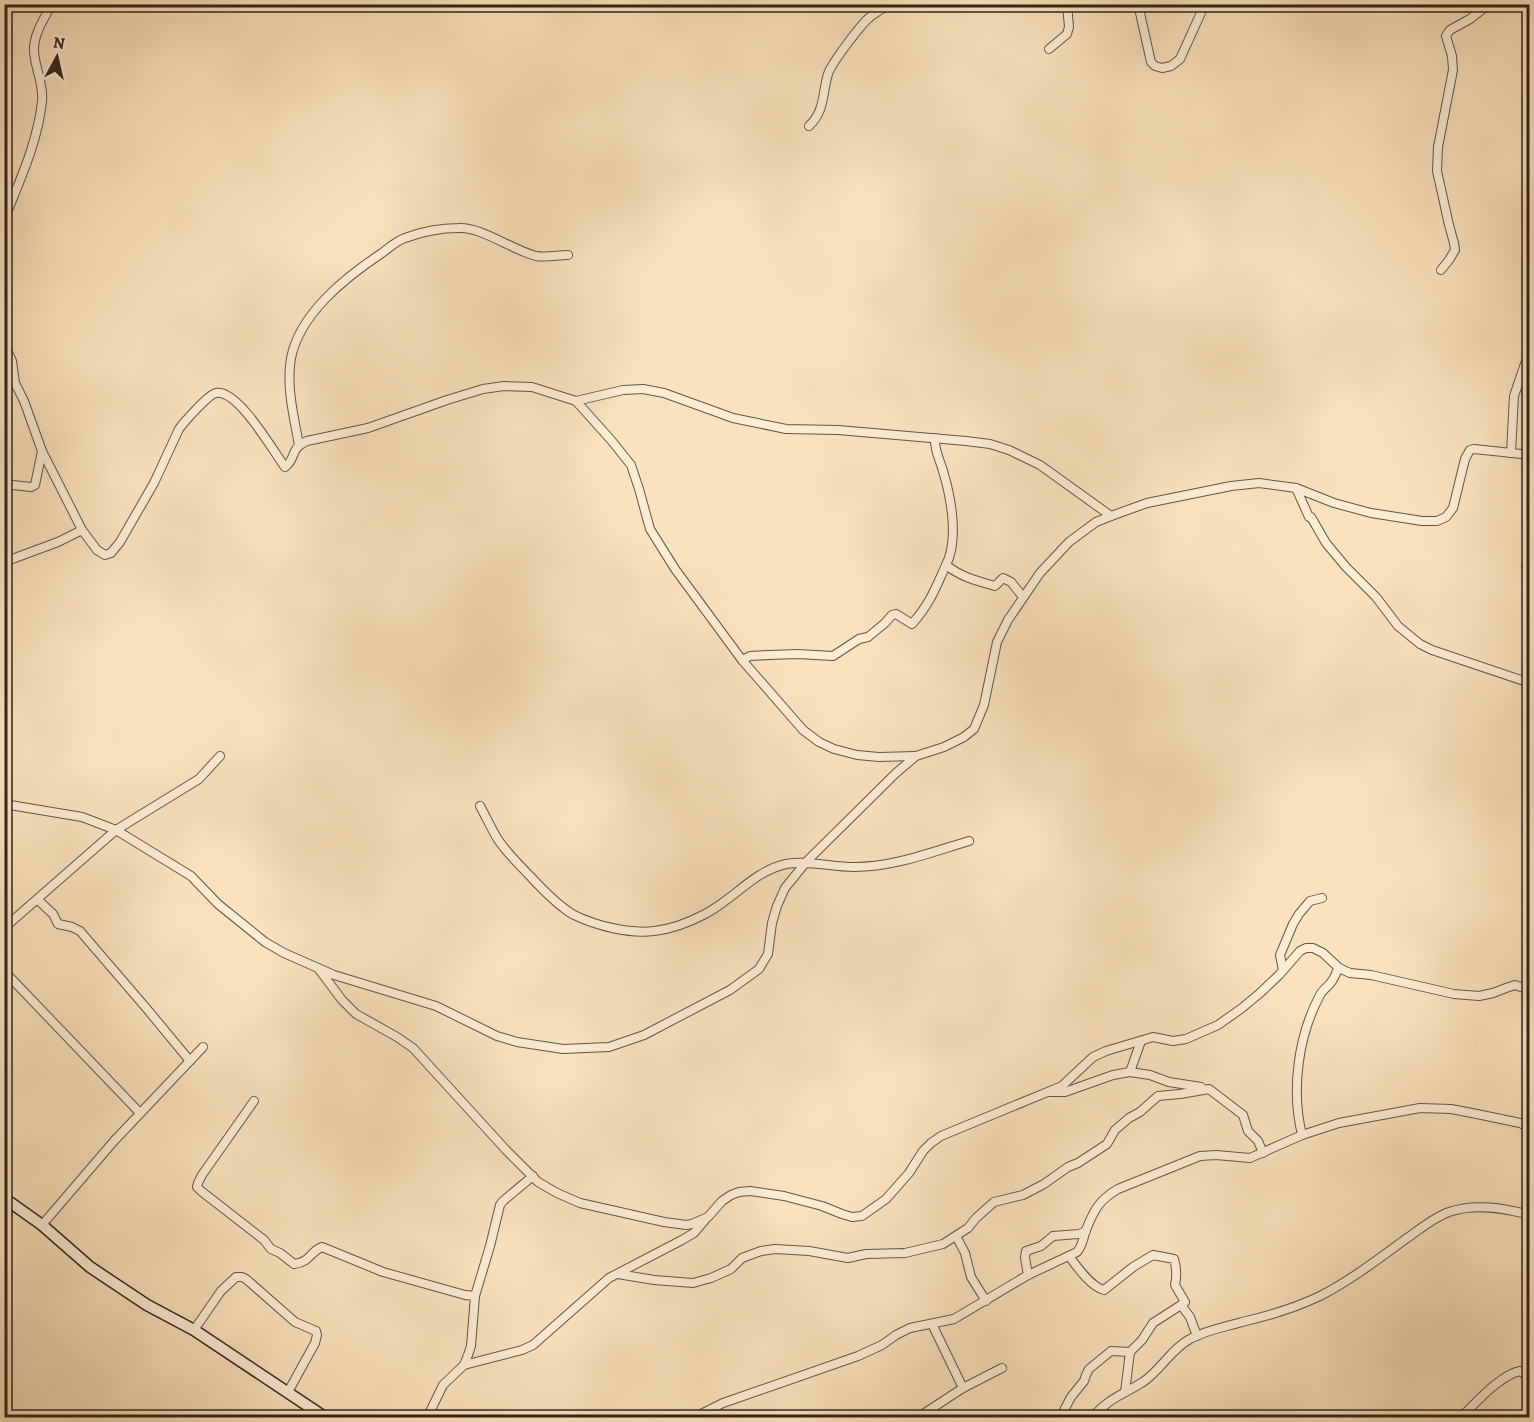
<svg xmlns="http://www.w3.org/2000/svg" width="1534" height="1422" font-family="Alegreya,serif">
<style>
.lines{fill:none;stroke-linecap:round;stroke-linejoin:round}
.street-casing{stroke:#635444;stroke-width:10}
.secondary-casing{stroke:#31241c;stroke-width:13}
.street{stroke:#fcecd4;stroke-width:8}
.secondary{stroke:#fcecd4;stroke-width:10}
</style>
<rect width="100%" height="100%" fill="#fae2bd"/>
<filter id="stains"><feTurbulence type="fractalNoise" baseFrequency=".00333" numOctaves="4"/><feColorMatrix values="0 0 0 0 .2 0 0 0 0 .09 0 0 0 0 .02 0 0 0 .5 -.17"/></filter>
<radialGradient id="worn" r=".72"><stop offset=".6" stop-color="#630" stop-opacity="0"/><stop offset="1" stop-color="#630" stop-opacity=".3"/></radialGradient>
<g class="lines">
<defs>
<g id="street">
<path d="M 1138,4 L 1151,62 L 1155,66 L 1162,68 L 1171,66 L 1180,59 L 1205,4"/>
<path d="M 4,12 L 17,4"/>
<path d="M 1049,49 L 1067,34 L 1069,27 L 1067,4"/>
<path d="M 809,126 C 825,111 822,94 828,74 C 831,64 861,24 870,17 C 876,12 884,8 890,4"/>
<path d="M 4,220 C 19,182 38,142 42,101 C 44,82 33,65 34,47 C 35,32 45,17 52,4"/>
<path d="M 1441,270 L 1449,260 L 1455,250 L 1454,243 L 1449,225 L 1437,171 L 1438,147 L 1453,70 L 1452,56 L 1446,36 L 1450,30 L 1470,19 L 1489,4"/>
<path d="M 4,343 L 12,361 L 15,383 L 24,401 L 42,451 L 35,485 L 31,487 L 4,484"/>
<path d="M 576,401 L 623,390 L 643,389 L 664,393 L 733,418 L 786,429 L 838,430 L 966,441 L 990,444 L 1009,450 L 1040,465 L 1111,516"/>
<path d="M 935,438 C 934,450 940,460 943,471 C 951,497 959,540 946,565"/>
<path d="M 299,445 C 294,417 286,387 291,358 C 300,313 346,277 382,253 C 389,248 396,241 405,238 C 421,232 441,228 459,228 C 482,227 512,250 536,256 C 545,258 558,255 568,255"/>
<path d="M 42,451 L 82,530"/>
<path d="M 1511,453 L 1514,396 L 1530,349"/>
<path d="M 1296,488 L 1309,517 L 1311,517 L 1326,543 L 1346,567 L 1376,597 L 1398,626 L 1420,644 L 1432,650 L 1530,683"/>
<path d="M 4,562 L 58,542 L 82,530 L 97,550 L 105,555 L 111,553 L 120,542 L 154,483 L 179,429 C 184,422 209,394 216,393 C 238,389 273,451 285,467 C 297,458 289,449 307,441 L 368,428 L 447,400 L 483,389 L 504,386 L 532,387 L 576,401 L 611,440 L 631,465 L 639,489 L 650,529 L 675,569 L 742,660 L 803,730 L 819,742 L 834,749 L 857,755 L 879,757 L 915,756"/>
<path d="M 1526,567 L 1530,569"/>
<path d="M 742,660 L 750,656 L 769,655 L 798,654 L 833,656 L 859,639 L 868,637 L 885,623 L 892,615 L 896,614 L 912,624 C 930,604 935,589 946,565 C 961,577 977,581 995,586 L 1003,578 L 1011,582 L 1023,597"/>
<path d="M 4,804 L 82,817 L 116,830 L 191,876 L 218,904 L 265,942 L 284,953 L 334,975 L 436,1006 L 497,1036 L 517,1042 L 563,1049 L 609,1047 L 644,1035 L 730,990 L 759,969 L 768,954 L 772,923 L 777,906 L 785,888 L 807,861 L 896,773 L 916,756 L 944,747 L 964,737 L 974,729 L 984,705 L 997,642 L 1008,620 L 1040,573 L 1069,542 L 1096,522 L 1111,516 L 1147,503 L 1231,486 L 1259,483 L 1296,488 L 1334,503 L 1371,513 L 1422,521 L 1437,521 L 1446,517 L 1453,508 L 1465,459 L 1470,450 L 1474,449 L 1530,455"/>
<path d="M 480,806 C 486,817 491,828 497,838 C 506,852 518,864 530,876 C 542,889 558,906 574,915 C 597,926 629,934 654,931 C 672,929 690,922 705,914 C 734,899 754,871 786,864 C 809,860 831,867 854,867 C 894,867 932,852 969,841"/>
<path d="M 38,900 L 53,914 L 58,924 L 72,927 L 80,931 L 147,1009 L 190,1061"/>
<path d="M 4,928 L 116,830 L 199,779 L 220,756"/>
<path d="M 318,968 L 342,1000 L 356,1014 L 397,1037 L 413,1048 L 506,1150 L 538,1182 L 557,1193 L 580,1203 L 664,1222 L 686,1225 L 692,1224 L 708,1217 L 722,1201 L 731,1195 L 739,1192 L 750,1191 L 784,1196 L 822,1206 L 842,1214 L 852,1217 L 862,1216 L 886,1199 L 909,1173 L 923,1151 L 931,1143 L 941,1136 L 1062,1086 L 1093,1057 L 1106,1051 L 1153,1037 L 1173,1041 L 1186,1039 L 1218,1025 L 1242,1008 L 1260,993 L 1279,975 L 1300,951 L 1306,948 L 1313,948 L 1323,953 L 1339,968 L 1350,973 L 1371,975 L 1454,994 L 1479,996 L 1493,993 L 1506,988 L 1515,985 L 1530,990"/>
<path d="M 1283,970 L 1280,955 L 1293,924 L 1299,914 L 1310,901 L 1322,898"/>
<path d="M 4,971 L 140,1113"/>
<path d="M 1130,1072 L 1141,1041"/>
<path d="M 1051,1092 L 1065,1092 L 1113,1075 L 1130,1072 L 1150,1075 L 1169,1082 L 1201,1087"/>
<path d="M 254,1101 L 202,1175 L 198,1183 L 197,1187 L 201,1191 L 264,1240 L 271,1249 L 280,1253 L 294,1264 C 311,1262 309,1252 322,1247 L 383,1272 L 465,1295 L 475,1296 L 471,1346 L 468,1355 L 464,1365 L 443,1385 L 427,1418"/>
<path d="M 1302,1135 C 1291,1090 1298,1036 1320,995 C 1323,989 1329,986 1332,981 C 1335,977 1336,972 1339,968"/>
<path d="M 42,1225 L 114,1141 L 203,1047"/>
<path d="M 956,1236 L 965,1253 L 971,1277 L 986,1301"/>
<path d="M 1069,1256 C 1077,1267 1091,1287 1104,1290 L 1133,1267 L 1153,1255 L 1174,1259 C 1177,1269 1177,1276 1175,1285 L 1185,1302 L 1181,1305"/>
<path d="M 618,1274 L 654,1280 L 693,1283 L 711,1278 L 731,1269 L 742,1258 L 761,1251 L 775,1249 L 809,1251 L 848,1258 L 866,1254 L 905,1253 L 943,1244 L 968,1228 L 976,1218 L 994,1202 L 1023,1195 L 1044,1184 L 1068,1167 L 1078,1163 L 1107,1144 L 1115,1130 L 1129,1118 L 1140,1112 L 1158,1096 L 1180,1094 L 1209,1089 L 1243,1115 L 1248,1131 L 1258,1141 L 1263,1153"/>
<path d="M 1028,1275 L 1025,1258 L 1026,1251 L 1041,1246 L 1053,1236 L 1079,1234 L 1086,1231"/>
<path d="M 475,1296 L 490,1246 L 500,1205 L 503,1201 L 533,1176"/>
<path d="M 932,1324 L 963,1388"/>
<path d="M 194,1330 L 221,1291 L 236,1277 L 242,1277 L 246,1279 L 295,1322 L 316,1331 L 317,1335 L 315,1343 L 288,1392"/>
<path d="M 464,1365 L 522,1350 L 533,1345 L 609,1278 L 682,1240 L 694,1233 L 705,1220"/>
<path d="M 1125,1392 L 1130,1352 L 1142,1340 L 1153,1323 L 1181,1305 L 1190,1317 L 1197,1336"/>
<path d="M 693,1418 L 723,1403 L 858,1356 L 882,1345 L 896,1335 L 910,1328 L 954,1319 L 1028,1275 L 1077,1252 C 1083,1245 1083,1238 1086,1230 C 1094,1210 1099,1200 1118,1189 L 1200,1156 L 1216,1155 L 1250,1158 L 1302,1135 L 1339,1123 L 1420,1108 L 1451,1109 L 1477,1114 L 1520,1123 L 1530,1128"/>
<path d="M 917,1418 L 963,1388 L 1002,1368"/>
<path d="M 1060,1418 L 1071,1397 L 1084,1381 L 1086,1375 L 1089,1369 L 1111,1351 L 1130,1352"/>
<path d="M 1092,1418 C 1107,1399 1124,1394 1143,1382 C 1161,1370 1171,1349 1190,1339 C 1206,1330 1225,1327 1242,1322 C 1268,1316 1295,1308 1320,1296 C 1348,1282 1377,1260 1403,1241 C 1418,1231 1432,1218 1449,1212 C 1475,1203 1504,1208 1530,1215"/>
<path d="M 1460,1418 C 1476,1403 1500,1375 1520,1371 L 1530,1378"/>
</g>
<path id="secondary" d="M 4,1198 L 42,1225 L 90,1267 L 147,1305 L 194,1330 L 326,1418"/>
</defs>
<use href="#street" class="street-casing"/>
<use href="#secondary" class="secondary-casing"/>
<use href="#street" class="street"/>
<use href="#secondary" class="secondary"/>
</g>
<rect width="1534" height="1422" fill="none" stroke="#fae2bd" stroke-width="24"/>
<rect x="6" y="6" width="1522" height="1410" fill="none" stroke="#31241c" stroke-width="3"/>
<rect x="12" y="12" width="1510" height="1398" fill="none" stroke="#31241c" stroke-width="1.5"/>
<g transform="translate(57 57) rotate(8)" stroke="#fcecd4" stroke-width="4.5" paint-order="stroke">
<path d="M0-4.5L10 22L0 15L-10 22Z" fill="#31241c"/>
<text y="-9" font-size="16" font-weight="bold" text-anchor="middle" fill="#31241c">N</text>
</g>
<rect width="100%" height="100%" filter="url(#stains)"/>
<rect width="100%" height="100%" fill="url(#worn)"/>
</svg>
